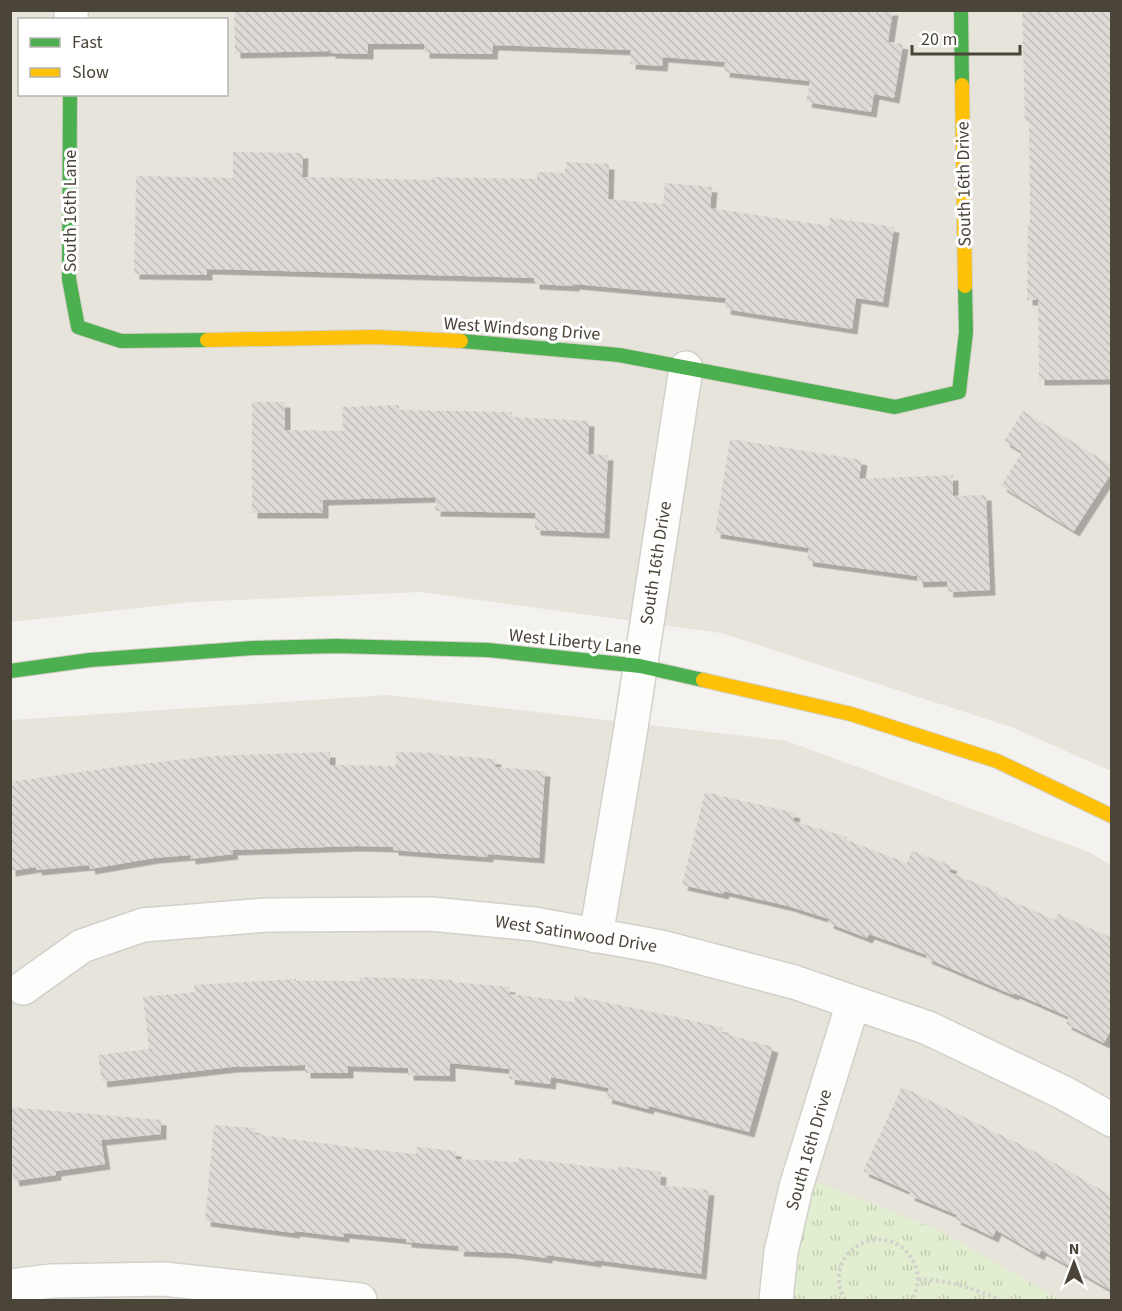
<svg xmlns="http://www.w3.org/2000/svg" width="1122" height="1311" font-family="'Source Sans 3',sans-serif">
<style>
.residential{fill:#e7e4dc;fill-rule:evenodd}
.park{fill:url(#park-tufts)}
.building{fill:url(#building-back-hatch);filter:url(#shadow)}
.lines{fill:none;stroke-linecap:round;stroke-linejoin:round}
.street-casing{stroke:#d2d0cb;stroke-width:36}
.fast-casing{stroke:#d3cfc5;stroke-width:16}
.slow-casing{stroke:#d3cfc5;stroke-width:16}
.path{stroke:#d3d2cc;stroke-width:4;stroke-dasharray:3 3;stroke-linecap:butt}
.street{stroke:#fdfdfc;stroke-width:33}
.fast{stroke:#4caf50;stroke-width:14}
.slow{stroke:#ffc107;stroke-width:14}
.labels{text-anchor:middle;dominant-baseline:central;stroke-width:6;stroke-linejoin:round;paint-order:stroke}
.street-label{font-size:18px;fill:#4b4439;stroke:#fff}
</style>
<defs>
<pattern id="park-tufts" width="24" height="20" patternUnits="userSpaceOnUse" patternTransform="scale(1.5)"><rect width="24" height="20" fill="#e1eecf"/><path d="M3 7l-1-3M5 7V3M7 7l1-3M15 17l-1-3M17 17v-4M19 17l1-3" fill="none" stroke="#c3cdb2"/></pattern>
<pattern id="building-back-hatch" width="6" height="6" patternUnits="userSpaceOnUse" patternTransform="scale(1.5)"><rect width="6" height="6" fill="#dedbd6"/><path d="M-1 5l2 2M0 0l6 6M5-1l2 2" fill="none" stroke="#c0bdb8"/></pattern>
<filter id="shadow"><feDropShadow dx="5.5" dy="5.5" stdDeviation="0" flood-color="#0004"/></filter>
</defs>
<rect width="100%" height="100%" fill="#f4f2ee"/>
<g class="residential">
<path d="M 10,11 L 1111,11 L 1111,771 L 1014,728 L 721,633 L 420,592 L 192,602 L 11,622 ZM 20,20 L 226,20 L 226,94 L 20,94 Z"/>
<path d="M 388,695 L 787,741 L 1089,852 L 1111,865 L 1111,1300 L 11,1300 L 11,720 Z"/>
</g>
<path class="park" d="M 799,1175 L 938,1230 L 1060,1300 L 776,1300 Z"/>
<g class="building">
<path d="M 234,10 L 893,10 L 888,42 L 903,44 L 894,98 L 874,94 L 871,112 L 806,102 L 810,81 L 724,72 L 725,62 L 663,57 L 662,66 L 630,64 L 631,50 L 493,45 L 492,54 L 424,53 L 424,44 L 368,44 L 368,54 L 330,53 L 330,51 L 235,53 Z"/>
<path d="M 1022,10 L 1112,10 L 1112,379 L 1039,380 L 1038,300 L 1027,300 L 1028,225 L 1030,225 L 1029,122 L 1025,122 Z"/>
<path d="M 233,152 L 303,153 L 302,177 L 432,180 L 432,177 L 537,179 L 537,172 L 565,173 L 566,162 L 609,164 L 608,199 L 663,204 L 665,183 L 712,187 L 710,208 L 829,226 L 830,218 L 894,227 L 883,302 L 856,298 L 852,329 L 725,309 L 726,298 L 574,284 L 574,286 L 534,284 L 534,278 L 207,269 L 207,275 L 134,274 L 136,176 L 233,178 Z"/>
<path d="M 252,402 L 285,402 L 285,430 L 343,431 L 342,407 L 399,405 L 399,410 L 512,412 L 512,417 L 589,421 L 588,454 L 608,455 L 604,533 L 535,530 L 535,513 L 435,511 L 436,497 L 323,500 L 323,513 L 252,513 Z"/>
<path d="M 1023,411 L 1112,466 L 1112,472 L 1074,531 L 1001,486 L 1022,452 L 1004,441 Z"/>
<path d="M 730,439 L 862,460 L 859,479 L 953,475 L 953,496 L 986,495 L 990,590 L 948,592 L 947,581 L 918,582 L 917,576 L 807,561 L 809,548 L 715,533 Z"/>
<path d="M 330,752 L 330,765 L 396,766 L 396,752 L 438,753 L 438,755 L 496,759 L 495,767 L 545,771 L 539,858 L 488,854 L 488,857 L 393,850 L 393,847 L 357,846 L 232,850 L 233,854 L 190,859 L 190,855 L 154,858 L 90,869 L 89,865 L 36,870 L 36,867 L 10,871 L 10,782 L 115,767 L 213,756 Z"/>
<path d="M 705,792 L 795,813 L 793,821 L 847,837 L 846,840 L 907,863 L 912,851 L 952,866 L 949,872 L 998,892 L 997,894 L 1055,920 L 1058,914 L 1112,938 L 1112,1027 L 1104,1043 L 1066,1024 L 1069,1017 L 1014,993 L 1013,995 L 926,958 L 927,955 L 869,934 L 867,938 L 828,923 L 829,919 L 788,906 L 724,891 L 723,894 L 682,885 Z"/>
<path d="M 360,977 L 452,980 L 452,982 L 510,987 L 509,994 L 574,1002 L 575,996 L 681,1018 L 723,1028 L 722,1033 L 773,1047 L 749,1132 L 649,1106 L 648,1109 L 606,1098 L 609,1088 L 551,1077 L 550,1084 L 509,1079 L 510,1069 L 450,1063 L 450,1076 L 408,1075 L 408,1068 L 348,1066 L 348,1073 L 305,1073 L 305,1065 L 232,1067 L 102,1082 L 98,1055 L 149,1049 L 143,997 L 195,992 L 194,985 L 296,979 L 296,981 L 360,981 Z"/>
<path d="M 902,1087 L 1030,1149 L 1112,1196 L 1112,1291 L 1041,1250 L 1039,1255 L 996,1230 L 993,1237 L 955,1219 L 957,1215 L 909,1195 L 910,1192 L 863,1171 Z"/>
<path d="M 10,1107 L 161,1120 L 161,1134 L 101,1140 L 105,1164 L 56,1171 L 56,1175 L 14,1181 L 10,1159 Z"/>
<path d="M 214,1125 L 255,1128 L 254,1134 L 366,1149 L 416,1154 L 416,1147 L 456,1151 L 456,1159 L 518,1162 L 519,1158 L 618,1170 L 619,1166 L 661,1172 L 660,1185 L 709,1190 L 701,1274 L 596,1260 L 596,1262 L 547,1255 L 547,1258 L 509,1253 L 458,1251 L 459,1246 L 406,1242 L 406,1239 L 344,1233 L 344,1237 L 295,1231 L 294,1233 L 205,1221 Z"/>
</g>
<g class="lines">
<defs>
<g id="street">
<path d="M 71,20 L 71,10"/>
<path d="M 596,936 L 630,734 L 686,368"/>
<path d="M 23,988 L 82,946 L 143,925 L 267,915 L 431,914 L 534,924 L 661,947 L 794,982 L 928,1028 L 1064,1093 L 1112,1120"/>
<path d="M 10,1286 L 52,1281 L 164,1279 L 360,1300"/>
<path d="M 776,1300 L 781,1252 L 796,1187 L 853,1003"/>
</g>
<g id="fast">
<path d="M 961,10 L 962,85"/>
<path d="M 70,94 L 69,279 L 78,327 L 121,341 L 207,340"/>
<path d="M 461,341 L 619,355 L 895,407 L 959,392 L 966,332 L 965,286"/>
<path d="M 10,671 L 90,660 L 253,648 L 336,646 L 488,650 L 640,666 L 703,680"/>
</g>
<g id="slow">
<path d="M 962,85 L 965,286"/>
<path d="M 207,340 L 374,337 L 461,341"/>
<path d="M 703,680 L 851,714 L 997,761 L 1112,816"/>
</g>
</defs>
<use href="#street" class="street-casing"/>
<use href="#fast" class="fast-casing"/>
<use href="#slow" class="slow-casing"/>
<g class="path">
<path d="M 918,1279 C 946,1280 974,1288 1000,1300"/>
<path d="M 845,1300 C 817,1249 892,1213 915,1265 C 920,1276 918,1290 911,1300"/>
</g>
<use href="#street" class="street"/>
<use href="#fast" class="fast"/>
<use href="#slow" class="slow"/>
</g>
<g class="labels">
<g class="street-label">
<text transform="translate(964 184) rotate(-91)">South 16th Drive</text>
<text transform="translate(70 211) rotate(-90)">South 16th Lane</text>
<text transform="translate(522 329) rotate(4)">West Windsong Drive</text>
<text transform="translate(656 563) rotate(-81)">South 16th Drive</text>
<text transform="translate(575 642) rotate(6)">West Liberty Lane</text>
<text transform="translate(576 934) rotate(9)">West Satinwood Drive</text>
<text transform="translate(809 1150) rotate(-74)">South 16th Drive</text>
</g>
</g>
<rect width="1122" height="1311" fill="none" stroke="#4b4439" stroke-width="24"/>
<rect x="18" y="18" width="210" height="78" fill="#ffffff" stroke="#b7b4b0" stroke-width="1.5"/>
<rect x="30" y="38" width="30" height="9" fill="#4caf50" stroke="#b7b4b0" stroke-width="1.5"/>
<text x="72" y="48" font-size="18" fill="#4b4439">Fast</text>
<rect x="30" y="68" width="30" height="9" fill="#ffc107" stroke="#b7b4b0" stroke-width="1.5"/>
<text x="72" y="78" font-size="18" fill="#4b4439">Slow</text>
<g transform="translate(1074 1263)" stroke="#ffffff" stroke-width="4.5" paint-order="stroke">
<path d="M0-4.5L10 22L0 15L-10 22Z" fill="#4b4439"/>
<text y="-9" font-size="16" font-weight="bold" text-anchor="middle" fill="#4b4439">N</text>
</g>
<path d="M912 45v9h108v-9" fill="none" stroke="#4b4439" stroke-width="3"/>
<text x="921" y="45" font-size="18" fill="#4b4439" stroke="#ffffff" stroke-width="4.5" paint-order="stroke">20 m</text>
</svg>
